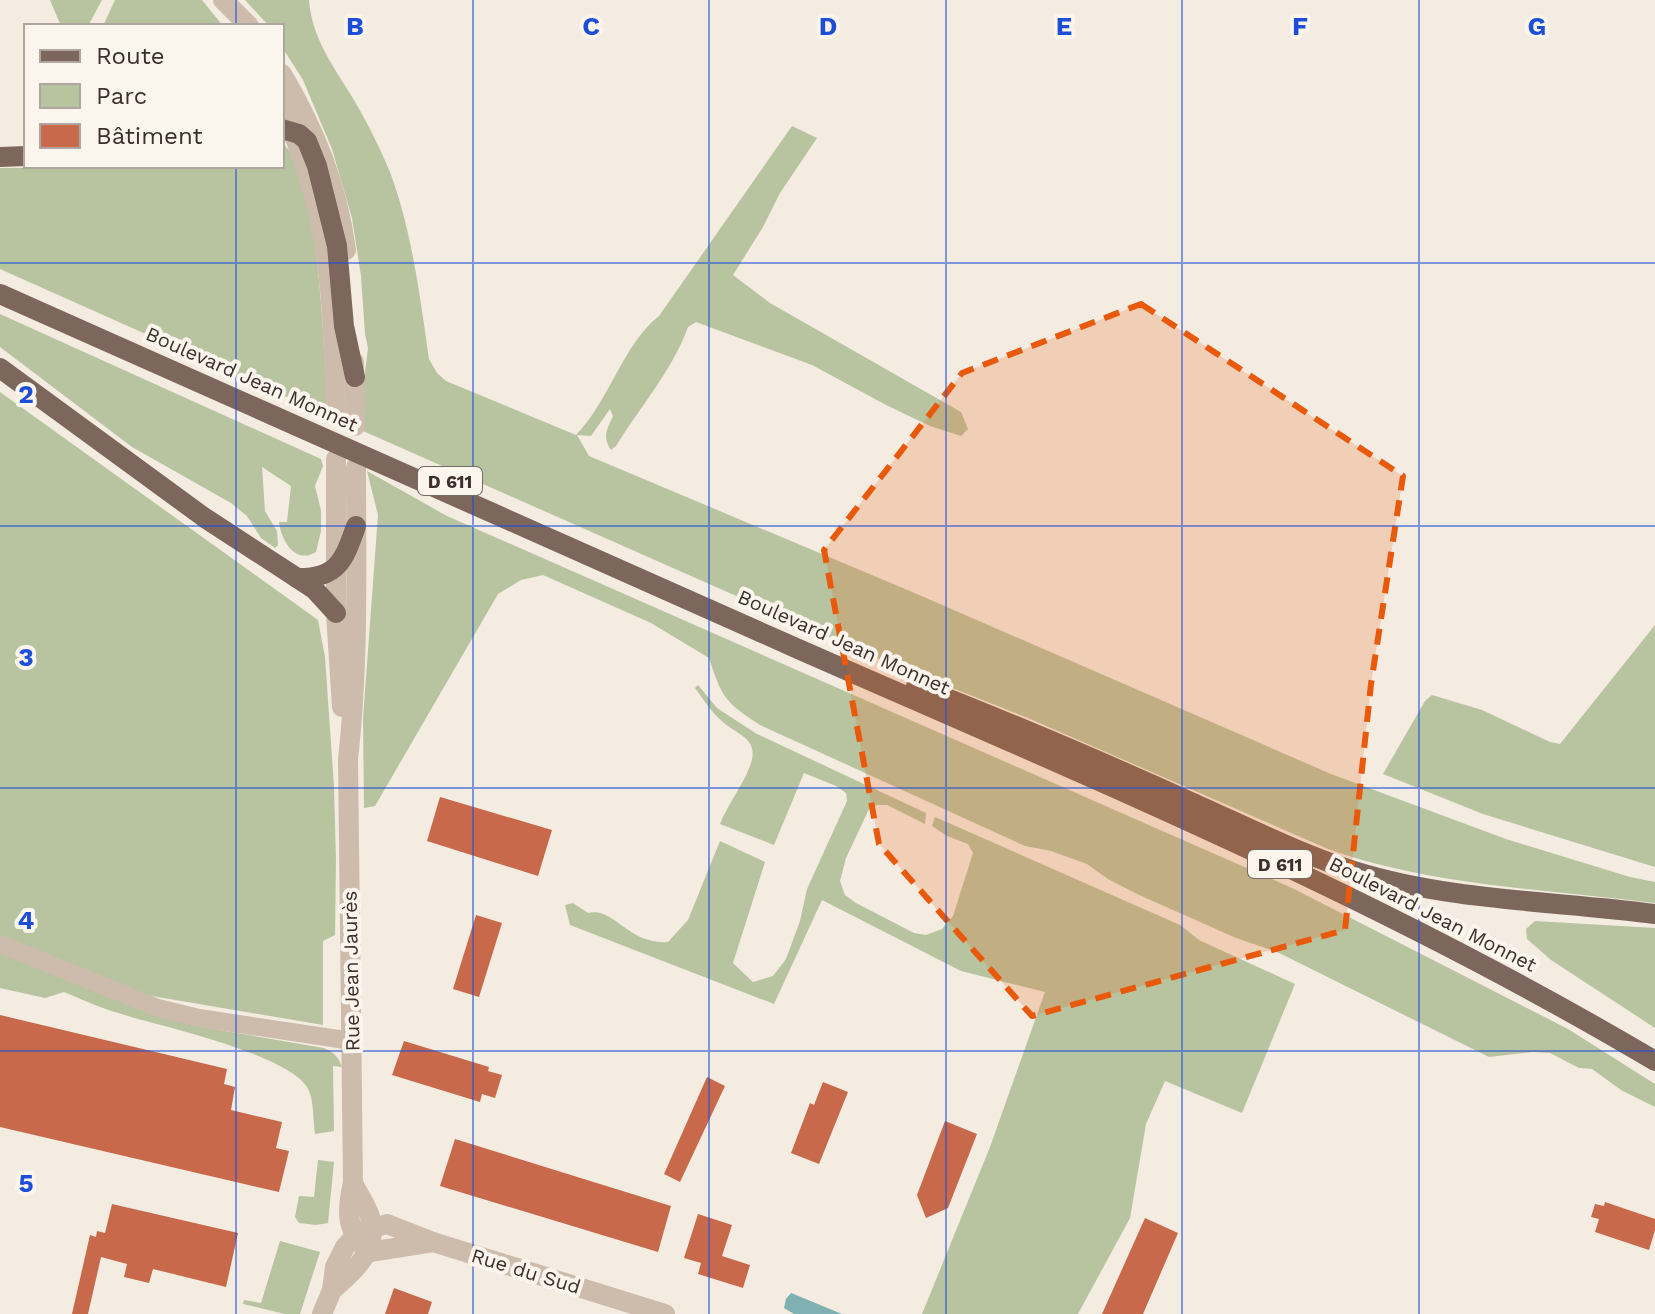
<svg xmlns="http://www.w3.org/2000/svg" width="1655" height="1314" font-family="'Work Sans',sans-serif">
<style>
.green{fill:#b8c4a0}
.water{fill:#7fb0b2}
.building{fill:#c8694b}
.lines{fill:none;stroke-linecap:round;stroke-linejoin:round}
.minor{stroke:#cdbbac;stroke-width:18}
.tertiary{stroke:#cdbbac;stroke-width:20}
.primary{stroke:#7d675c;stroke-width:20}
.marked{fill:#e8590c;fill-opacity:0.2;stroke:#e8590c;stroke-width:6;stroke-dasharray:16 10;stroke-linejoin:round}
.grid{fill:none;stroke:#1d4ed8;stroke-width:2;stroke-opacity:0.55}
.labels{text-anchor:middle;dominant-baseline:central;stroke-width:8;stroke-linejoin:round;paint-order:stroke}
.shield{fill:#fbf5ee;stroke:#756b66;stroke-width:2}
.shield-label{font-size:18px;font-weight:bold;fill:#3b302b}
.street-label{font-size:20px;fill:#3b302b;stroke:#fbf5ee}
.grid-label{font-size:26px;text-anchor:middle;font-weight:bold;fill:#1d4ed8;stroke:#fbf5ee;stroke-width:8;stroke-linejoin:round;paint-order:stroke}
</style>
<rect width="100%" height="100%" fill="#f4ebe1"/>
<g class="green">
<path d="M 50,0 L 102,0 L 88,26 L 61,26 Z"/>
<path d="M 115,0 L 202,0 L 223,26 L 103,26 Z"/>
<path d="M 245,0 L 309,0 C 312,39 334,67 354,100 C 367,122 380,148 390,172 C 412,231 420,297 429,359 L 437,373 L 446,381 L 576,435 C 610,400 623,344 659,316 L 792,126 L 817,138 L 780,193 L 763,227 L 733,275 L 770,303 L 961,412 L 968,429 L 961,436 L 930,426 L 886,405 L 812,365 L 696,322 L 688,327 C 672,371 640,407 616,446 L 611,450 C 602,437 607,429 613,416 L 610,409 L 591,436 L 577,435 L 589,456 L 917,594 L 1331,774 L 1506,839 L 1630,877 L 1655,882 L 1655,903 C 1546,889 1432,886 1328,849 L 1028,718 L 879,659 L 363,431 L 363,389 L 368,348 L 365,334 L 361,276 L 352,218 L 332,149 L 303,80 L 282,47 L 282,26 L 269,26 Z"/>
<path d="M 282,143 C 320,171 325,365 327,415 L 0,269 L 0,168 L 282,166 Z"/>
<path d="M 0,314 L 321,459 L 323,466 L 315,486 L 321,510 L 321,531 L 316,552 C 295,565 281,540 279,522 L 287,522 L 291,486 L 262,467 L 265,511 L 277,531 L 278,545 L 275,548 L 261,538 L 247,516 L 231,503 L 132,447 L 0,347 Z"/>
<path d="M 0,392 L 318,620 L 325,657 L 334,786 L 336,860 L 335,935 L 323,941 L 323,1025 L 146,995 L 0,938 Z"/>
<path d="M 367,471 L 447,516 L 1292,888 L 1568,1029 L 1655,1084 L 1655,1107 L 1621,1090 L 1592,1069 L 1579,1068 L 1550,1053 L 1533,1052 L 1489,1057 L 1277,952 L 1236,938 L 1137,894 L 1108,879 L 1087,864 L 1051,851 L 1025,846 L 760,725 C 725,702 722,698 709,658 L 651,623 L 543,575 L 521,580 L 498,594 L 375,806 L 364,808 L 363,718 L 378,515 Z"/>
<path d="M 1655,625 L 1655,867 L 1483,814 L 1383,774 L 1425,701 L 1432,695 L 1482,710 L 1550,742 L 1560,744 Z"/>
<path d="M 698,685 L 717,708 L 757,734 L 926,813 L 925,824 L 887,805 L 877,805 L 869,809 L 846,858 L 840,881 L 845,895 L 856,903 L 914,933 L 926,935 L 942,929 L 953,916 L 973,853 L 968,844 L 947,836 L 932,826 L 935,817 L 1180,925 L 1199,940 L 1295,984 L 1242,1113 L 1165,1081 L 1146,1124 L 1130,1218 L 1078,1314 L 922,1314 L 990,1147 L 1045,992 L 961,971 L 822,900 L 774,1004 L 570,925 L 565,905 L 573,903 L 588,913 C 615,907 628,945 668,942 L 688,920 L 720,841 L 765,862 L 733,963 L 753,982 L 773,976 L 786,959 L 800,921 L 807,889 L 847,801 L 846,793 L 836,786 L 804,773 L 774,845 L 720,824 C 728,804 746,780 751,763 C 759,738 737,735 723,722 C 711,712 704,700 695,688 Z"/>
<path d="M 1535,921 L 1655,928 L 1655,1028 L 1551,960 L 1527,939 L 1526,929 Z"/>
<path d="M 0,951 L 202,1027 L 324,1048 C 334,1053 338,1056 342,1067 L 333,1066 L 334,1131 L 315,1134 C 313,1121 314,1103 309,1091 C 296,1056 164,1027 128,1016 C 106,1010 85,1001 64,992 L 45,998 L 0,988 Z"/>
<path d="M 318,1160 L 334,1162 L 328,1223 L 316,1225 L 299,1223 L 295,1217 L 299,1196 L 314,1197 Z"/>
<path d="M 280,1241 L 320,1252 L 300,1314 L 285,1314 L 243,1304 L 244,1300 L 261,1303 Z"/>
</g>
<path class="water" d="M 791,1293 L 796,1295 L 842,1314 L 794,1314 L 784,1308 L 786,1299 Z"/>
<g class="building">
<path d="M 440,797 L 552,830 L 538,876 L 427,841 Z"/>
<path d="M 476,915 L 502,923 L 479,997 L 453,989 Z"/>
<path d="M 0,1015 L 227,1069 L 224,1084 L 235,1087 L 231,1110 L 282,1122 L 276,1148 L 289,1151 L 279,1192 L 0,1127 Z"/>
<path d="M 404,1041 L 489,1067 L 488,1071 L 502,1075 L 495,1098 L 482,1094 L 480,1102 L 392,1075 Z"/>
<path d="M 707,1077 L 725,1086 L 680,1182 L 664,1174 Z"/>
<path d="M 823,1082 L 848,1092 L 819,1164 L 791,1153 L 810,1103 L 814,1105 Z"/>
<path d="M 945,1121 L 977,1134 L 948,1208 L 926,1218 L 917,1195 Z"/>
<path d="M 455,1139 L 671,1206 L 658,1252 L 440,1186 Z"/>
<path d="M 1605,1202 L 1655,1219 L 1655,1230 L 1649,1250 L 1595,1232 L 1599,1219 L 1591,1217 L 1595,1204 L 1604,1206 Z"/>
<path d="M 112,1204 L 238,1233 L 226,1287 L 153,1269 L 149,1283 L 124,1277 L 127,1264 L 101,1257 L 88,1314 L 72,1314 L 90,1235 L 96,1237 L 97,1231 L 105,1233 Z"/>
<path d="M 698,1214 L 732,1225 L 722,1256 L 750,1265 L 743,1288 L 698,1274 L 701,1263 L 684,1258 Z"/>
<path d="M 1145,1218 L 1178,1233 L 1143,1314 L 1102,1314 Z"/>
<path d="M 394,1288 L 432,1302 L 428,1314 L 385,1314 Z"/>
</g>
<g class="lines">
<path class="minor" d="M 0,944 L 158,1008 L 199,1018 L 352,1041"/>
<g class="tertiary">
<path d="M 223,0 L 249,26"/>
<path d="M 282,74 C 315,130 337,184 346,250"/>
<path d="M 282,108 C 330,209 335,308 335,417"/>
<path d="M 354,362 L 355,426"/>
<path d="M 336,459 L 336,613 L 342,707"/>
<path d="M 356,467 C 356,564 359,662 348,759 L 353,1183 C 346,1212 346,1232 370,1252"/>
<path d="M 370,1252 L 433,1242"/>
<path d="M 332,1290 C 355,1271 379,1249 370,1217 C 367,1206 358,1194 353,1183"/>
<path d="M 322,1314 L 332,1290 L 335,1267 L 345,1247 L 359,1232 L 387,1224 L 433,1242 L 665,1314"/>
</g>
<g class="primary">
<path d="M 282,129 L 299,134 L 307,141 L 317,166 L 337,246 L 344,326 L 355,377"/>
<path d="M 0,157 L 26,156"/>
<path d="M 0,294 C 266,410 530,531 796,648 C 1087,776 1381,898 1655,1061"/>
<path d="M 0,368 L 205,518 L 314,589 L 336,613"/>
<path d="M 297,578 C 337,579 344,561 356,526"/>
<path d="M 916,686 C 1009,722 1100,761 1191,802 C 1245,826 1298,853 1354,871 C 1450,901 1556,901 1655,914"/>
</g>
</g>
<path class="marked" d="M 1141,304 L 1403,476 L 1371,684 L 1345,930 L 1032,1016 L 879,844 L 824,550 L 962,373 Z"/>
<path class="grid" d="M 236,0 L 236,26M 473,0 L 473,1314M 709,0 L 709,1314M 946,0 L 946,1314M 1182,0 L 1182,1314M 1419,0 L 1419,1314M 236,166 L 236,1314M 0,263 L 1655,263M 0,526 L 1655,526M 0,788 L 1655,788M 0,1051 L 1655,1051"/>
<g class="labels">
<g class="shield">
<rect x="418" y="467" width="64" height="28" rx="6"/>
<rect x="1248" y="850" width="64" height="28" rx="6"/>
</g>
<g class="shield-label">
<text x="450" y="481">D 611</text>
<text x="1280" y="864">D 611</text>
</g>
<g class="street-label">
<text transform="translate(252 379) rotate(24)">Boulevard Jean Monnet</text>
<text transform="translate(844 642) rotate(24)">Boulevard Jean Monnet</text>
<text transform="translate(1433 914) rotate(27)">Boulevard Jean Monnet</text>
<text transform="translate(351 971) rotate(-91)">Rue Jean Jaurès</text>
<text transform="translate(526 1271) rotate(17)">Rue du Sud</text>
</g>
</g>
<g class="grid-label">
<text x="355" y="35">B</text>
<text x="591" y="35">C</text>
<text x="828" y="35">D</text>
<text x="1064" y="35">E</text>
<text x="1300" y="35">F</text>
<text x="1537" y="35">G</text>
<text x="26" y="403">2</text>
<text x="26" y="666">3</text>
<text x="26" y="929">4</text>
<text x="26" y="1192">5</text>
</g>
<rect x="24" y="24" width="260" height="144" fill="#fbf5ee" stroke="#aea6a0" stroke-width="2"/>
<rect x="40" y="50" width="40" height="12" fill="#7d675c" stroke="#aea6a0" stroke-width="2"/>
<text x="96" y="64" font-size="24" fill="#3b302b">Route</text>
<rect x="40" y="84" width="40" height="24" fill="#b8c4a0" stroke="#aea6a0" stroke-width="2"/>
<text x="96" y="104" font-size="24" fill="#3b302b">Parc</text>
<rect x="40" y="124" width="40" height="24" fill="#c8694b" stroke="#aea6a0" stroke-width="2"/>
<text x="96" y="144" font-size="24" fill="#3b302b">Bâtiment</text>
</svg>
